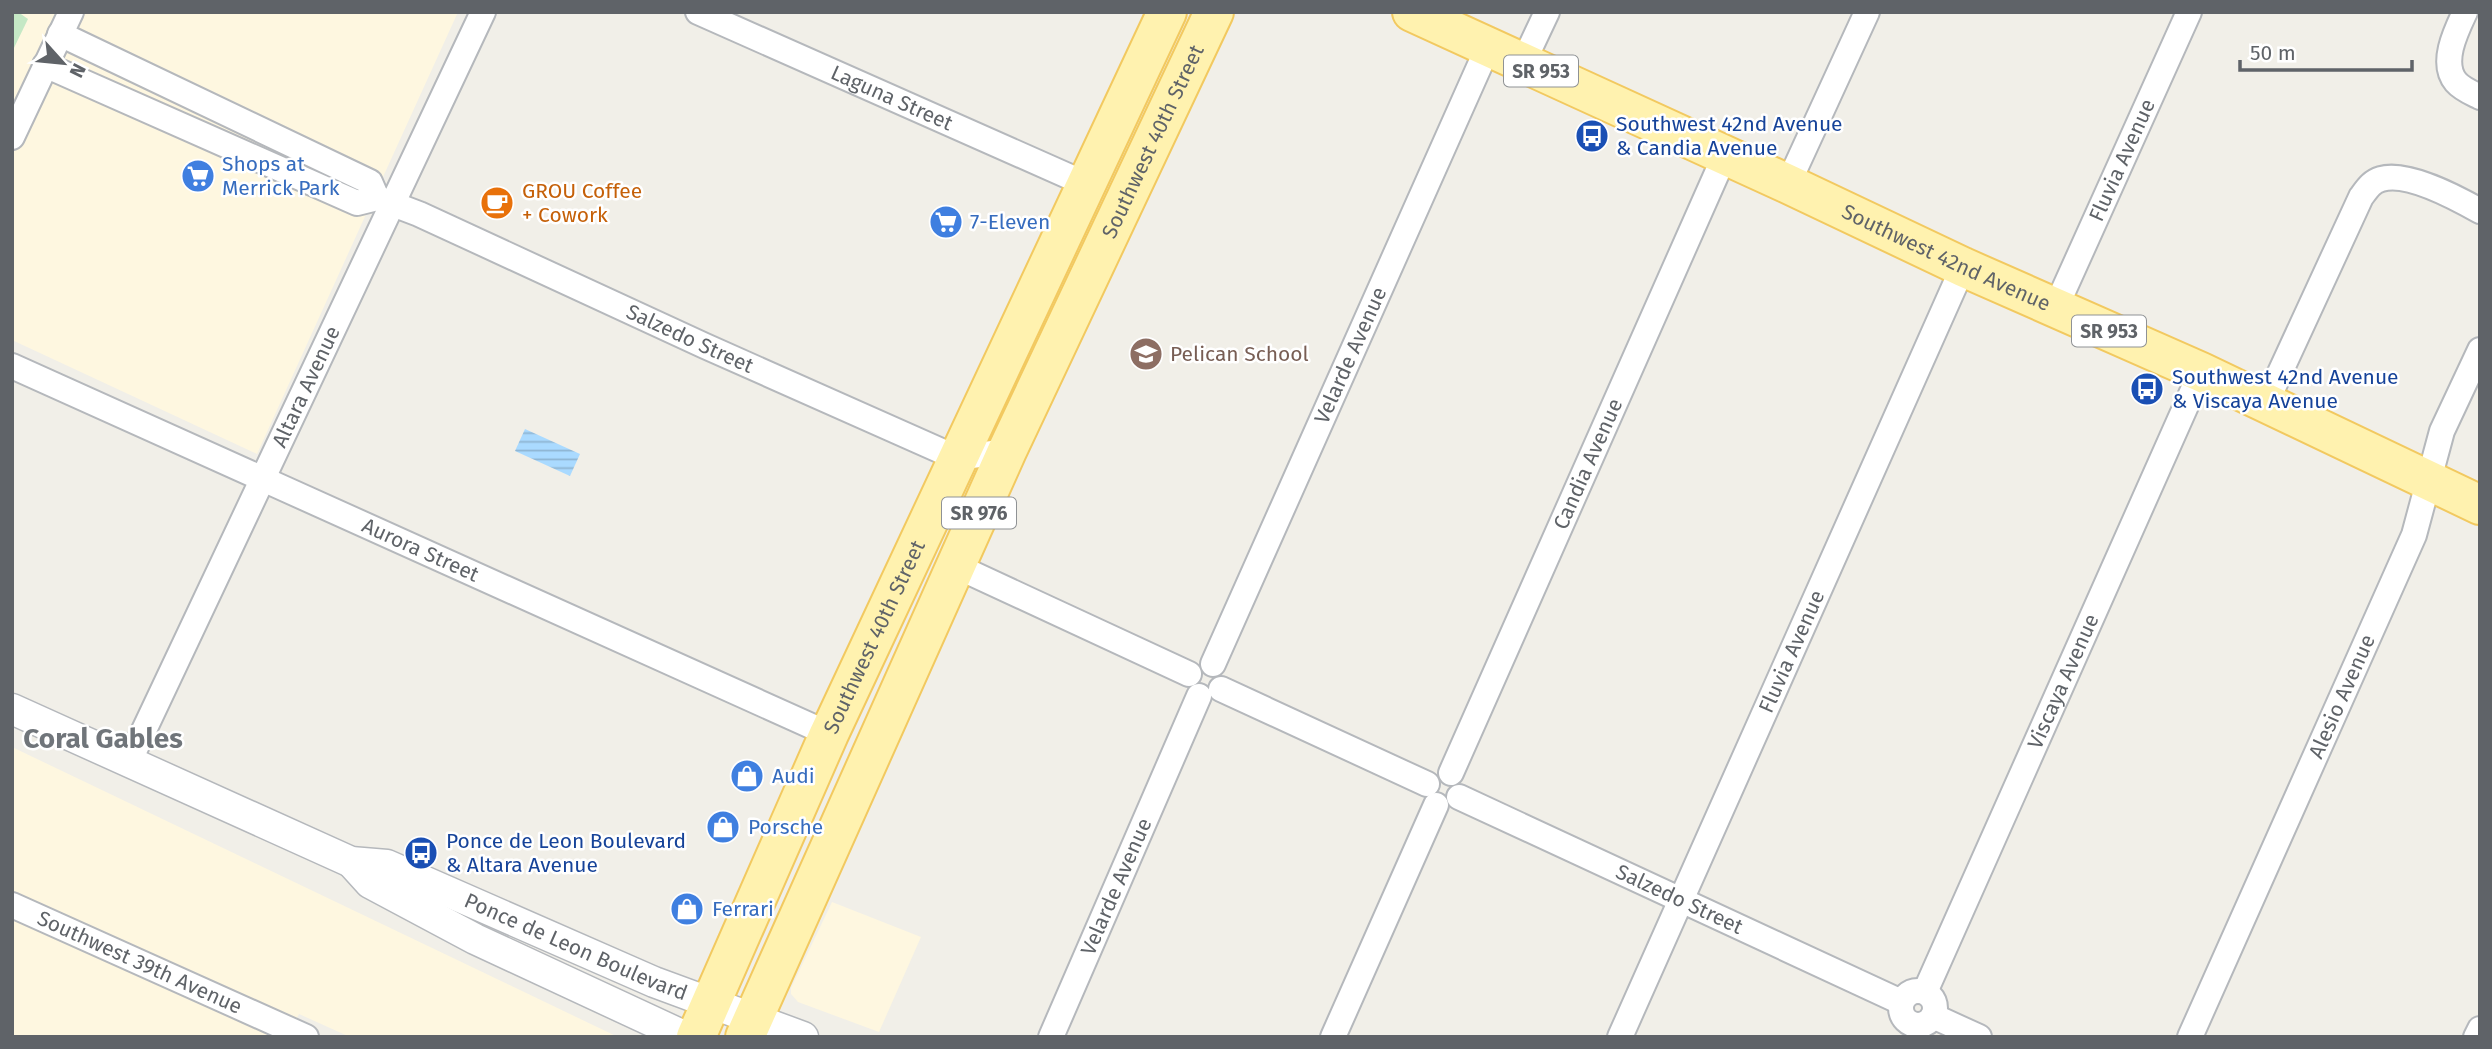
<svg xmlns="http://www.w3.org/2000/svg" width="2492" height="1049" font-family="'Fira Sans',sans-serif">
<style>
.commercial{fill:#fef7e0}
.green{fill:#c5e8c5}
.water{fill:url(#water-rules)}
.lines{fill:none;stroke-linecap:round;stroke-linejoin:round}
.minor-casing{stroke:#b5b8bc;stroke-width:28}
.tertiary-casing{stroke:#b5b8bc;stroke-width:33}
.primary-casing{stroke:#f2c960;stroke-width:42}
.minor{stroke:#fff;stroke-width:24}
.tertiary{stroke:#fff;stroke-width:30}
.primary{stroke:#fff2af;stroke-width:38}
.labels{text-anchor:middle;dominant-baseline:central;stroke-width:5;stroke-linejoin:round;paint-order:stroke}
.shield{fill:#fff;stroke:#8f9295;stroke-width:2}
.shield-label{font-size:19px;font-weight:bold;fill:#5f6368}
.street-label{font-size:21px;fill:#5f6368;stroke:#fff}
.transit-label{font-size:21px;fill:#164399;stroke:#fff;text-anchor:start}
.shop-label{font-size:21px;fill:#366cbe;stroke:#fff;text-anchor:start}
.food-label{font-size:21px;fill:#c56008;stroke:#fff;text-anchor:start}
.education-label{font-size:21px;fill:#785e54;stroke:#fff;text-anchor:start}
.district-label{font-size:28px;font-weight:bold;fill:#70757a;stroke:#fff}
</style>
<defs>
<pattern id="water-rules" width="6" height="5" patternUnits="userSpaceOnUse" patternTransform="scale(1.75)"><rect width="6" height="5" fill="#aadaff"/><path d="M0 2.5h6" fill="none" stroke="#8eb4d2"/></pattern>
</defs>
<rect width="100%" height="100%" fill="#f1efe8"/>
<g class="commercial">
<path d="M 12,12 L 458,12 L 257,454 L 12,340 Z"/>
<path d="M 12,747 L 618,1037 L 350,1037 L 299,1014 L 287,1037 L 12,1037 Z"/>
<path d="M 832,902 L 921,937 L 879,1032 L 798,1002 L 791,994 L 791,988 Z"/>
</g>
<path class="green" d="M 12,12 L 18,12 L 28,19 L 12,52 Z"/>
<path class="water" d="M 525,429 L 580,454 L 570,476 L 515,451 Z"/>
<g class="lines">
<defs>
<g id="minor">
<path id="s1" d="M 698,12 L 1086,184"/>
<path d="M 2465,12 C 2456,31 2440,63 2456,82 C 2462,89 2472,93 2480,97"/>
<path d="M 60,34 L 370,182 L 377,198"/>
<path d="M 1523,63 L 1547,12"/>
<path id="s2" d="M 45,65 L 357,203 L 377,198 L 419,214 L 705,346 L 957,458 L 1007,451"/>
<path d="M 12,137 L 71,12"/>
<path d="M 1788,184 L 1867,12"/>
<path id="s3" d="M 2056,307 L 2189,12"/>
<path id="s4" d="M 12,366 L 829,734"/>
<path d="M 2266,403 L 2361,197 C 2367,189 2371,182 2381,179 C 2407,171 2457,198 2480,211"/>
<path d="M 956,566 L 1189,674"/>
<path id="s5" d="M 1213,664 L 1488,47"/>
<path d="M 1221,689 L 1427,784"/>
<path id="s6" d="M 129,762 L 483,12"/>
<path id="s7" d="M 1451,773 L 1725,155"/>
<path id="s8" d="M 1459,797 L 1901,1002"/>
<path id="s9" d="M 12,905 L 306,1037"/>
<circle cx="1918" cy="1008" r="17"/>
<path id="s10" d="M 1925,992 L 2201,372"/>
<path d="M 1933,1016 L 1979,1037"/>
<path id="s11" d="M 1051,1037 L 1199,696"/>
<path d="M 1333,1037 L 1436,805"/>
<path id="s12" d="M 1620,1037 L 1963,267"/>
<path id="s13" d="M 2190,1037 L 2414,535 L 2442,431 L 2480,350"/>
<path d="M 2476,1037 L 2480,1029"/>
</g>
<g id="tertiary">
<path id="s14" d="M 12,709 L 351,862 L 387,865 L 654,982 L 803,1037"/>
<path d="M 351,862 L 370,883 L 475,939 L 686,1037"/>
</g>
<g id="primary">
<path id="s15" d="M 1412,12 L 1788,184 L 1963,267 L 2201,372 L 2480,505"/>
<path id="s16" d="M 696,1037 L 829,734 L 1167,12"/>
<path id="s17" d="M 745,1037 L 1007,451 L 1214,12"/>
</g>
</defs>
<use href="#minor" class="minor-casing"/>
<use href="#tertiary" class="tertiary-casing"/>
<use href="#primary" class="primary-casing"/>
<use href="#minor" class="minor"/>
<use href="#tertiary" class="tertiary"/>
<use href="#primary" class="primary"/>
</g>
<defs>
<symbol id="bus-disc" viewBox="-11 -11 22 22"><circle r="9.5" fill="#1a4fb4" stroke="#fff"/><path d="M-5-6H5V4H4V6H2V4H-2V6H-4V4H-5ZM-3.5-4V0h7V-4ZM-3.5 1.2v1.5H-2V1.2ZM2 1.2v1.5H3.5V1.2Z" fill="#fff"/></symbol>
<symbol id="supermarket-disc" viewBox="-11 -11 22 22"><circle r="9.5" fill="#3f7fe0" stroke="#fff"/><path d="M-6-5.5h2.5l.6 2H6L4.5 2H-2.5L-4.4-4H-6ZM-1.5 3.2a1.3 1.3 0 1 0 .1 0ZM3 3.2a1.3 1.3 0 1 0 .1 0Z" fill="#fff"/></symbol>
<symbol id="cafe-disc" viewBox="-11 -11 22 22"><circle r="9.5" fill="#e8710a" stroke="#fff"/><path d="M-5.5-4.5H6V0H3Q3 3.5 0 3.5H-2.5Q-5.5 3.5-5.5 0ZM3-3.2v2h1.7v-2ZM-6 4.5H4V6H-6Z" fill="#fff"/></symbol>
<symbol id="school-disc" viewBox="-11 -11 22 22"><circle r="9.5" fill="#8d6e63" stroke="#fff"/><path d="M0-5L7-2L0 1L-7-2ZM-4 1L0 2.5L4 1V4Q0 6-4 4Z" fill="#fff"/></symbol>
<symbol id="shop-disc" viewBox="-11 -11 22 22"><circle r="9.5" fill="#3f7fe0" stroke="#fff"/><path d="M-5-2.5h2.3a2.7 3.5 0 0 1 5.4 0H5L5.5 6h-11ZM-1.5-2.5h3a1.5 2.3 0 0 0-3 0Z" fill="#fff"/></symbol>
</defs>
<g fill-rule="evenodd">
<use href="#bus-disc" x="1573" y="117" width="38" height="38"/>
<use href="#supermarket-disc" x="179" y="157" width="38" height="38"/>
<use href="#cafe-disc" x="478" y="184" width="38" height="38"/>
<use href="#supermarket-disc" x="927" y="203" width="38" height="38"/>
<use href="#school-disc" x="1127" y="335" width="38" height="38"/>
<use href="#bus-disc" x="2128" y="370" width="38" height="38"/>
<use href="#shop-disc" x="728" y="757" width="38" height="38"/>
<use href="#shop-disc" x="704" y="808" width="38" height="38"/>
<use href="#bus-disc" x="402" y="834" width="38" height="38"/>
<use href="#shop-disc" x="668" y="890" width="38" height="38"/>
</g>
<g class="labels">
<g class="shield">
<rect x="1504" y="55.5" width="74" height="31" rx="5"/>
<rect x="2072" y="315.5" width="74" height="31" rx="5"/>
<rect x="942" y="497.5" width="74" height="31" rx="5"/>
</g>
<g class="shield-label">
<text x="1541" y="71">SR 953</text>
<text x="2109" y="331">SR 953</text>
<text x="979" y="513">SR 976</text>
</g>
<g class="street-label">
<text stroke="none"><textPath href="#s1" startOffset="212">Laguna Street</textPath></text>
<text stroke="none"><textPath href="#s17" startOffset="984">Southwest 40th Street</textPath></text>
<text stroke="none"><textPath href="#s3" startOffset="161">Fluvia Avenue</textPath></text>
<text stroke="none"><textPath href="#s15" startOffset="588">Southwest 42nd Avenue</textPath></text>
<text stroke="none"><textPath href="#s2" startOffset="705">Salzedo Street</textPath></text>
<text stroke="none"><textPath href="#s5" startOffset="338">Velarde Avenue</textPath></text>
<text stroke="none"><textPath href="#s6" startOffset="415">Altara Avenue</textPath></text>
<text stroke="none"><textPath href="#s7" startOffset="338">Candia Avenue</textPath></text>
<text stroke="none"><textPath href="#s4" startOffset="448">Aurora Street</textPath></text>
<text stroke="none"><textPath href="#s16" startOffset="438">Southwest 40th Street</textPath></text>
<text stroke="none"><textPath href="#s12" startOffset="422">Fluvia Avenue</textPath></text>
<text stroke="none"><textPath href="#s10" startOffset="340">Viscaya Avenue</textPath></text>
<text stroke="none"><textPath href="#s13" startOffset="373">Alesio Avenue</textPath></text>
<text stroke="none"><textPath href="#s11" startOffset="164">Velarde Avenue</textPath></text>
<text stroke="none"><textPath href="#s8" startOffset="243">Salzedo Street</textPath></text>
<text stroke="none"><textPath href="#s14" startOffset="614">Ponce de Leon Boulevard</textPath></text>
<text stroke="none"><textPath href="#s9" startOffset="140">Southwest 39th Avenue</textPath></text>
</g>
<g class="transit-label">
<text x="1616" y="124">Southwest 42nd Avenue<tspan x="1616" dy="24">&amp; Candia Avenue</tspan></text>
<text x="2172" y="377">Southwest 42nd Avenue<tspan x="2172" dy="24">&amp; Viscaya Avenue</tspan></text>
<text x="446" y="841">Ponce de Leon Boulevard<tspan x="446" dy="24">&amp; Altara Avenue</tspan></text>
</g>
<g class="shop-label">
<text x="222" y="164">Shops at<tspan x="222" dy="24">Merrick Park</tspan></text>
<text x="970" y="222">7-Eleven</text>
<text x="772" y="776">Audi</text>
<text x="748" y="827">Porsche</text>
<text x="712" y="909">Ferrari</text>
</g>
<g class="food-label">
<text x="522" y="191">GROU Coffee<tspan x="522" dy="24">+ Cowork</tspan></text>
</g>
<g class="education-label">
<text x="1170" y="354">Pelican School</text>
</g>
<g class="district-label">
<text x="103" y="738">Coral Gables</text>
</g>
</g>
<rect width="2492" height="1049" fill="none" stroke="#5f6368" stroke-width="28"/>
<g transform="translate(63 63) rotate(117)" stroke="#ffffff" stroke-width="5" paint-order="stroke">
<path d="M0-5L12 26L0 18L-12 26Z" fill="#5f6368"/>
<text y="-10" font-size="19" font-weight="bold" text-anchor="middle" fill="#5f6368">N</text>
</g>
<path d="M2240 60v10h172v-10" fill="none" stroke="#5f6368" stroke-width="3.5"/>
<text x="2250" y="60" font-size="21" fill="#5f6368" stroke="#ffffff" stroke-width="5" paint-order="stroke">50 m</text>
</svg>
